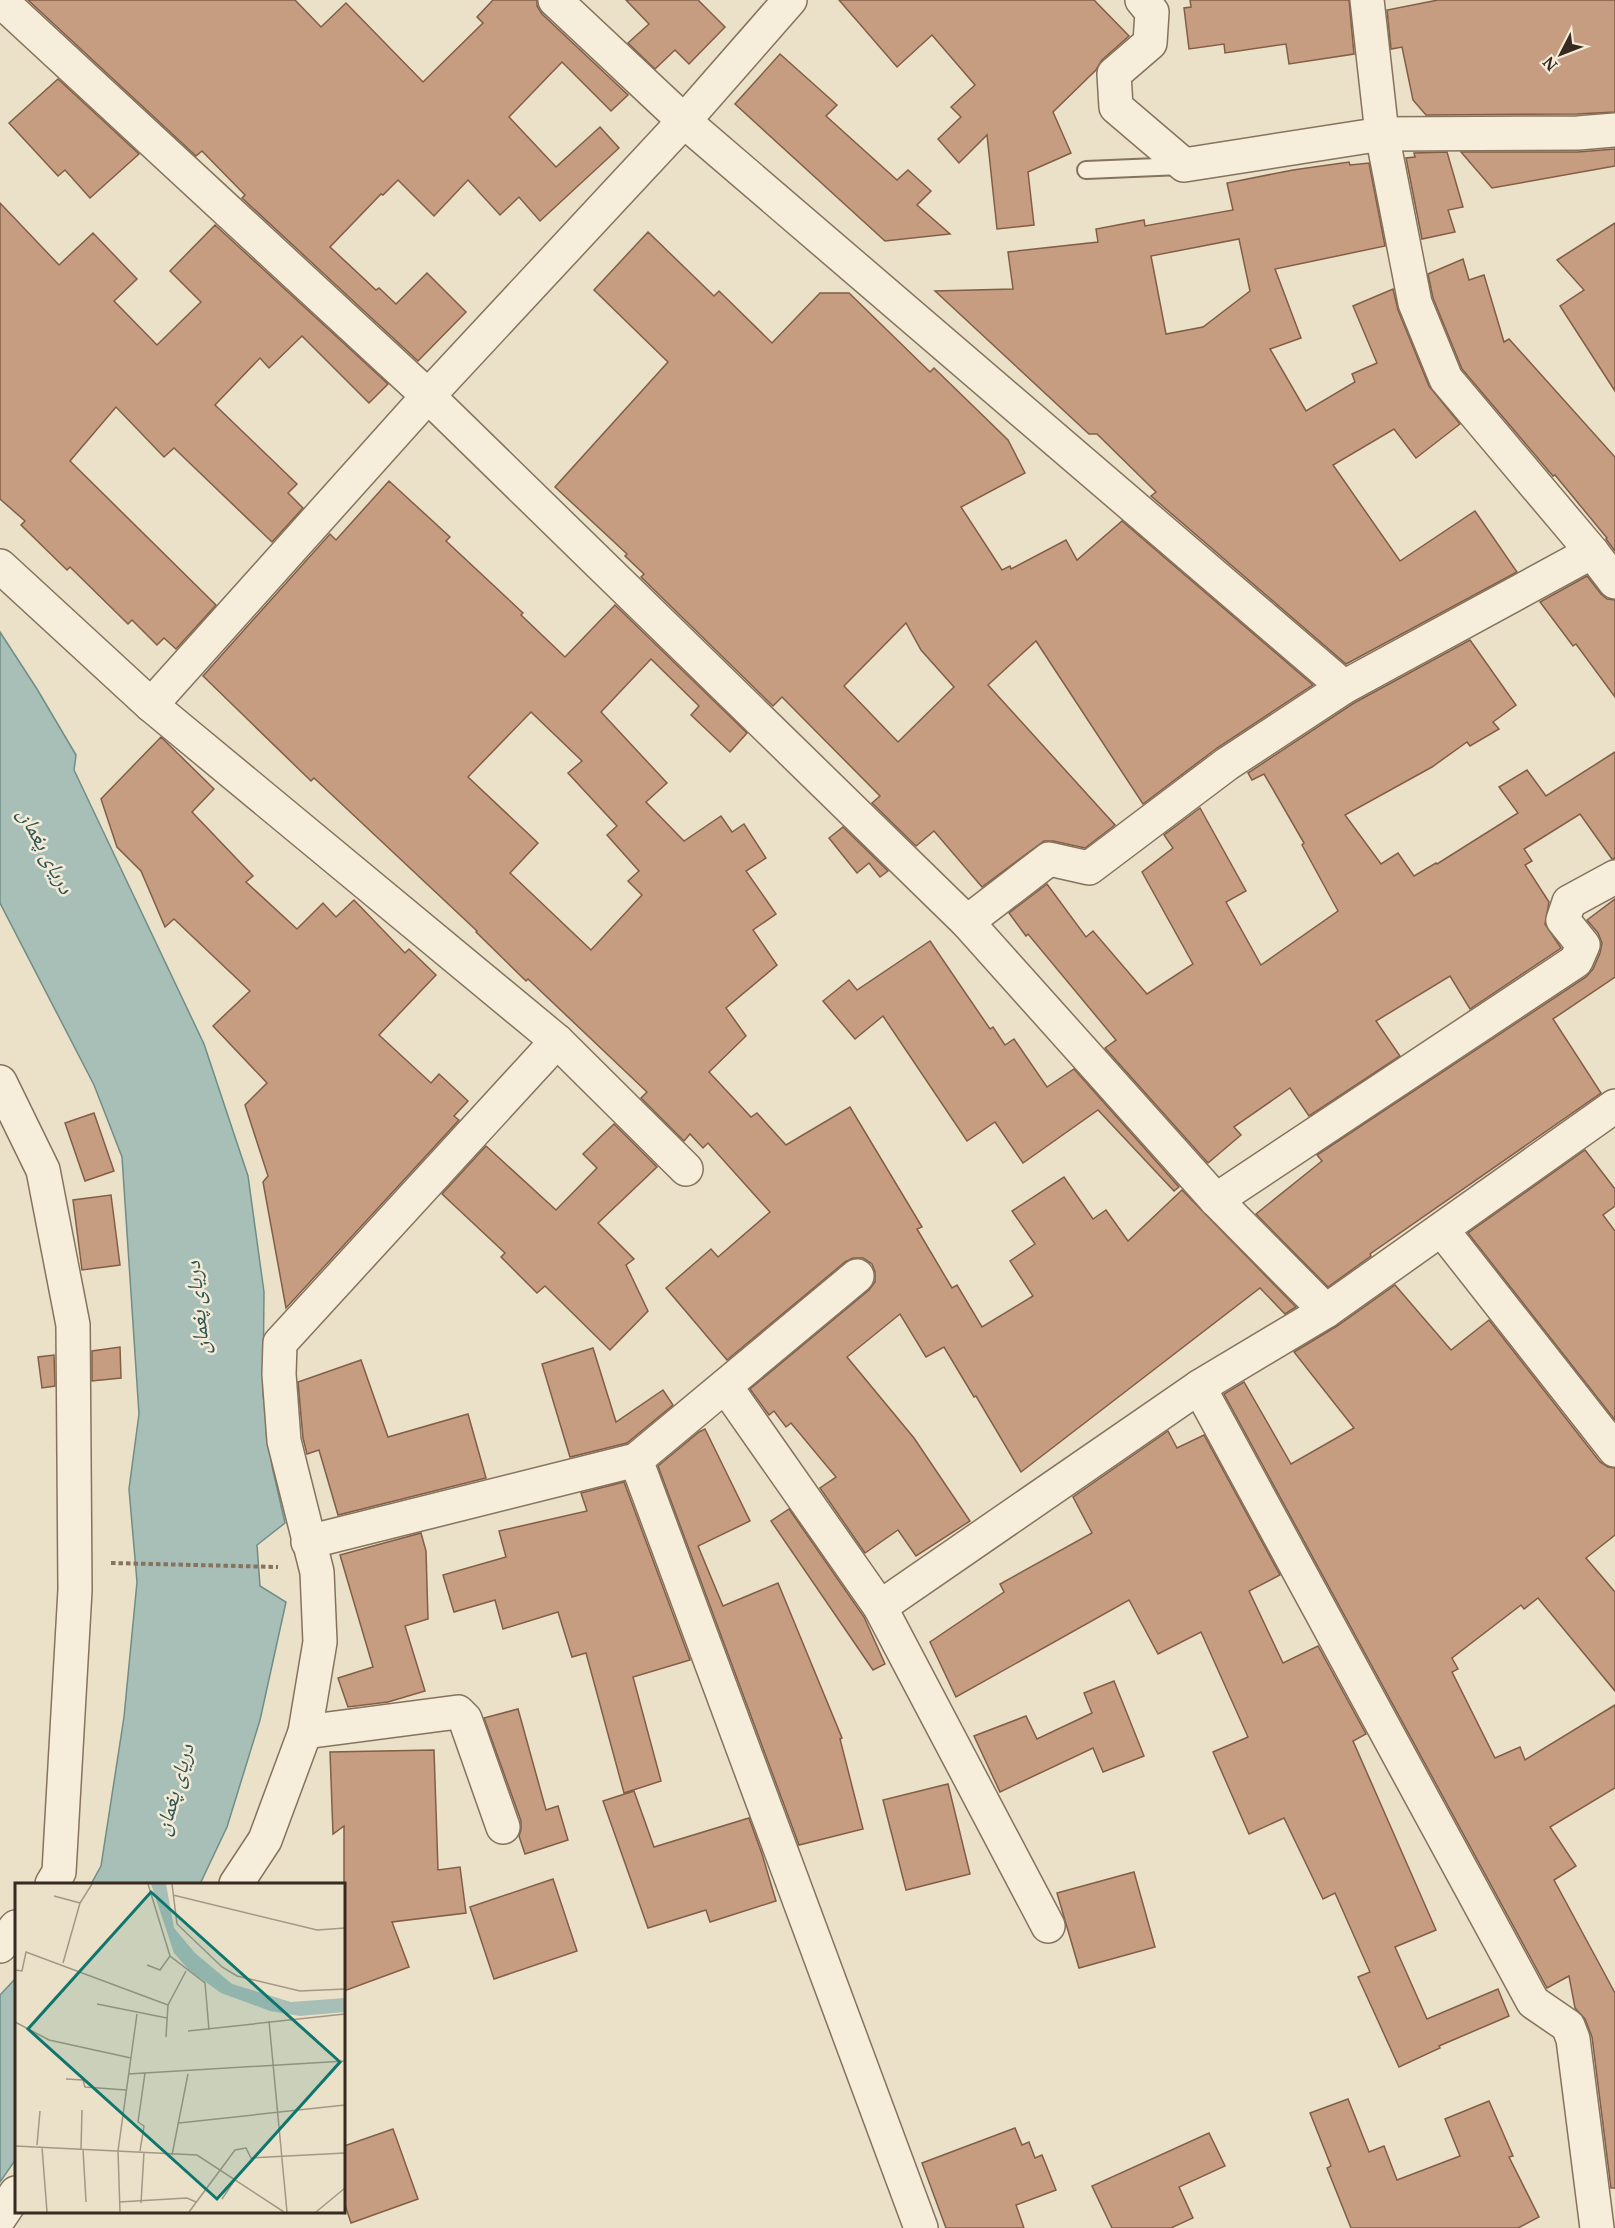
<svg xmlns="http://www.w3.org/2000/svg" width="1615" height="2228" font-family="'PT Serif','Noto Naskh Arabic',serif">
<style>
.water{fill:#a8bfb8;stroke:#708d86;stroke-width:1.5}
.building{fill:#c69d81;stroke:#825e46;stroke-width:1.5;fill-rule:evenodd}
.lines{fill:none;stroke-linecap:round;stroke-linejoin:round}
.lane-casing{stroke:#85735e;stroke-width:20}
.street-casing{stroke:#85735e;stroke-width:36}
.path{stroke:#85735e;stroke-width:4;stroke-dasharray:4.5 3;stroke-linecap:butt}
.lane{stroke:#f6eeda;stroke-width:16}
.street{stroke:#f6eeda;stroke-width:33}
.labels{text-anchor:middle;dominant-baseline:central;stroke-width:5;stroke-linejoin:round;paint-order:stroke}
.water-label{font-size:22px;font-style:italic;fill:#315553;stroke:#f3ebd7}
.inset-road{fill:none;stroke:#a39885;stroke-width:1.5}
.view{fill:#0f766e;fill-opacity:0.15;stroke:#0f766e;stroke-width:3}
.inset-edge{fill:none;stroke:#372b21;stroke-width:3}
</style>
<rect width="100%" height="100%" fill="#ebe0c8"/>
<g class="water">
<path d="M 0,632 L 37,689 L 76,755 L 74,770 L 204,1044 L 248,1176 L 264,1292 L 263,1394 L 272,1466 L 285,1523 L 257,1545 L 260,1586 L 286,1602 L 260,1720 L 227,1827 L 200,1884 L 91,1884 L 101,1866 L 124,1717 L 137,1582 L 129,1489 L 139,1414 L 122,1157 L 94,1085 L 0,903 Z"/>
<path d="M 16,1978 L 16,2159 L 0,2182 L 0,1995 Z"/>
</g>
<g class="building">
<path d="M 28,0 L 295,0 L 321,27 L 346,3 L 423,82 L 483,23 L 477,17 L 493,0 L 537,0 L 537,6 L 542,14 L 628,95 L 611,111 L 562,62 L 509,117 L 556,167 L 600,127 L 619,148 L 540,221 L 519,197 L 500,215 L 468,180 L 434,216 L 398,180 L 383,195 L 381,194 L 330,247 L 376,290 L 379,288 L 396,304 L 427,273 L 466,312 L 418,361 L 242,198 L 245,195 L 202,151 L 196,156 Z"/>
<path d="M 626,0 L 698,0 L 725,27 L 689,64 L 675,50 L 655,69 L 628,43 L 649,24 Z"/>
<path d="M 839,0 L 1094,0 L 1129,36 L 1102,60 L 1096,70 L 1053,112 L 1071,153 L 1028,172 L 1034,225 L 997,229 L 987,135 L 959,163 L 938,139 L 961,117 L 951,107 L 975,85 L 932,35 L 897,67 Z"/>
<path d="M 1190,0 L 1349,0 L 1354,54 L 1289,64 L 1286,44 L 1225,53 L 1224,44 L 1189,49 L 1184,8 L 1191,7 Z"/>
<path d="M 1438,0 L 1615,0 L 1615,112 L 1577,114 L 1426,115 L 1413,100 L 1402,47 L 1391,49 L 1387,10 Z"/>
<path d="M 780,54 L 837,105 L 826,116 L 897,180 L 908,170 L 931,191 L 917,205 L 950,234 L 885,241 L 735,104 Z"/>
<path d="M 58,79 L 139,154 L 90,198 L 65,170 L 58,176 L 9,123 Z"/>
<path d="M 1615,149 L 1615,166 L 1492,188 L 1461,152 L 1578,152 Z"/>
<path d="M 1447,152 L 1463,207 L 1448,210 L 1455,232 L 1422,239 L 1406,158 L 1415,157 L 1414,153 Z"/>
<path d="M 1349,162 L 1350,165 L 1369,163 L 1385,246 L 1275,269 L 1301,338 L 1270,349 L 1306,411 L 1355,382 L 1352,374 L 1377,363 L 1353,306 L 1393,289 L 1398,310 L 1429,386 L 1460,424 L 1416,458 L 1394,429 L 1333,465 L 1400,561 L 1475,511 L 1517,572 L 1346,664 L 1151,496 L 1156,492 L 1097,434 L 1089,434 L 935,291 L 1013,289 L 1008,252 L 1098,242 L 1096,229 L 1144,220 L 1145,226 L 1233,210 L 1227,183 L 1293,170 ZM 1239,239 L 1250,291 L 1203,327 L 1166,334 L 1151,256 Z"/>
<path d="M 0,203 L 59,265 L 93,233 L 137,279 L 114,301 L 157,345 L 201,302 L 170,271 L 215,225 L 388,384 L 369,403 L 302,336 L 269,368 L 260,358 L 215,405 L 297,484 L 288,493 L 303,508 L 272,542 L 174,448 L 164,457 L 116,407 L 70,461 L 216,605 L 176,649 L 164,638 L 157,645 L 132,620 L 128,624 L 70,567 L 67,570 L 21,525 L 25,521 L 0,499 Z"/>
<path d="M 1615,223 L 1615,391 L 1560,306 L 1584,290 L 1557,260 Z"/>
<path d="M 648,232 L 714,296 L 719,291 L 772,343 L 820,293 L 849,293 L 930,372 L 934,368 L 1008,440 L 1025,473 L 961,507 L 1002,570 L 1010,566 L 1011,569 L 1066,540 L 1077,560 L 1122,521 L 1313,685 L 1217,748 L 1143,804 L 1036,641 L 988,685 L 1115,825 L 1085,848 L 1053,841 L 1044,841 L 982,887 L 934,831 L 916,846 L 872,803 L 880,796 L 782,697 L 773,706 L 641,577 L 644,574 L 625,556 L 627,554 L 555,487 L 668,362 L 594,290 ZM 906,623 L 921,650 L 954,687 L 898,742 L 844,686 Z"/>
<path d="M 1463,259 L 1469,280 L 1484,275 L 1504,342 L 1509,339 L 1615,457 L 1615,551 L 1606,539 L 1607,538 L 1555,475 L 1553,476 L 1462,369 L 1433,298 L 1428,274 Z"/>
<path d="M 389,481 L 450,537 L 446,541 L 523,613 L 521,615 L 565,657 L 615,605 L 747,733 L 730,752 L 691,715 L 699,706 L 651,659 L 601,712 L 667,783 L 646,802 L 684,841 L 721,816 L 732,832 L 744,824 L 766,858 L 746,871 L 776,914 L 753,930 L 777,965 L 726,1008 L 746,1036 L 709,1072 L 751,1117 L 757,1113 L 786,1145 L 850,1107 L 922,1227 L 917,1229 L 952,1288 L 957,1285 L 982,1327 L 1033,1296 L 1010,1261 L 1035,1244 L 1012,1211 L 1064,1177 L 1093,1219 L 1106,1210 L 1128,1241 L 1182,1190 L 1296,1307 L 1285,1314 L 1260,1288 L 1021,1472 L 976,1396 L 974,1397 L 944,1347 L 926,1357 L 900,1314 L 847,1357 L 914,1438 L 970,1521 L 916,1556 L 898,1530 L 865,1553 L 820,1488 L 836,1477 L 791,1423 L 786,1427 L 774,1411 L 769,1415 L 750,1389 L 869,1290 L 875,1282 L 875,1272 L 872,1264 L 863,1258 L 853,1258 L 845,1262 L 727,1360 L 666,1288 L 711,1249 L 718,1257 L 770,1212 L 708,1143 L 703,1148 L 690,1134 L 684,1141 L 641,1098 L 647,1092 L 528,979 L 526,981 L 476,932 L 477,931 L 314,778 L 311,781 L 203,676 L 330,534 L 336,540 ZM 531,712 L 582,761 L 568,773 L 617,826 L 607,835 L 639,871 L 628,881 L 642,895 L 591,950 L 510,873 L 538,843 L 468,777 Z"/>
<path d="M 1587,576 L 1601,594 L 1607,599 L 1615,600 L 1615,697 L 1576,644 L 1573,646 L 1540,602 Z"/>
<path d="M 1470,640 L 1516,705 L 1493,722 L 1499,729 L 1470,746 L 1467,742 L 1432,767 L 1345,815 L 1381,864 L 1398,853 L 1414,876 L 1436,863 L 1437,864 L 1518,813 L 1499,787 L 1527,770 L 1546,796 L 1615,752 L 1615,858 L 1612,859 L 1580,814 L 1524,849 L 1532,861 L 1525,865 L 1549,902 L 1545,924 L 1561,948 L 1470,1009 L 1450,976 L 1376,1021 L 1400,1056 L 1309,1116 L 1290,1088 L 1234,1127 L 1241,1135 L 1208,1163 L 1105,1048 L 1116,1040 L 1028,934 L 1026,936 L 1009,913 L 1047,884 L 1086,937 L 1093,931 L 1147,994 L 1193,964 L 1142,872 L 1173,848 L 1164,835 L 1200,808 L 1246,891 L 1226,902 L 1261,965 L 1338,911 L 1302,845 L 1304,843 L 1264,774 L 1252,780 L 1248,773 L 1354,703 Z"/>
<path d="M 161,737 L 214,789 L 192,812 L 253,876 L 246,882 L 297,929 L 323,903 L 336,917 L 354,900 L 405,953 L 409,949 L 436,975 L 379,1035 L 431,1083 L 439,1074 L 468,1101 L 454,1116 L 459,1120 L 286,1308 L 263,1182 L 268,1176 L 245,1105 L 267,1083 L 213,1026 L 250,991 L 174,919 L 165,927 L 141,871 L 117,847 L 101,799 Z"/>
<path d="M 843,827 L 888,871 L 880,877 L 869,863 L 857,873 L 829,838 Z"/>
<path d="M 1615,899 L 1615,977 L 1553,1019 L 1601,1093 L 1370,1254 L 1371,1256 L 1328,1287 L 1256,1214 L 1322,1161 L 1317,1155 L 1586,977 L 1593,969 L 1600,953 L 1602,943 L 1598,933 L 1587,920 Z"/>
<path d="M 930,941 L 990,1029 L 993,1027 L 1005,1045 L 1014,1039 L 1047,1087 L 1074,1069 L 1179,1187 L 1174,1191 L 1098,1110 L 1023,1163 L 995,1122 L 967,1141 L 883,1016 L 855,1039 L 823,1001 L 849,980 L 857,990 Z"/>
<path d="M 94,1113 L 114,1171 L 85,1181 L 65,1123 Z"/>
<path d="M 614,1124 L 657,1167 L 598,1223 L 634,1259 L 626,1265 L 648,1311 L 610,1350 L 545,1286 L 537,1293 L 501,1257 L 505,1253 L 442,1194 L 486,1146 L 556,1210 L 597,1168 L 583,1154 Z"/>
<path d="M 1585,1150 L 1615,1189 L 1615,1206 L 1603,1215 L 1615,1231 L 1615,1420 L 1468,1233 Z"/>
<path d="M 111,1195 L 120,1265 L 82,1270 L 73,1200 Z"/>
<path d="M 1395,1285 L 1451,1350 L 1489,1320 L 1600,1462 L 1608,1467 L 1615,1468 L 1615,1535 L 1586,1558 L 1615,1592 L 1615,1691 L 1538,1598 L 1524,1609 L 1521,1605 L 1452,1658 L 1458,1669 L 1452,1672 L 1495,1758 L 1520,1747 L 1525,1760 L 1615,1705 L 1615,1788 L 1550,1827 L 1576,1866 L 1554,1880 L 1615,1993 L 1615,2188 L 1611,2188 L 1592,2037 L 1585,2019 L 1575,2008 L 1569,1976 L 1547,1988 L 1224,1394 L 1244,1382 L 1291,1464 L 1354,1428 L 1294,1352 L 1337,1326 Z"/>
<path d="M 120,1347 L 121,1378 L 92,1381 L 92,1351 Z"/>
<path d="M 593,1348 L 616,1422 L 663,1390 L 673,1405 L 627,1443 L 570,1457 L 542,1364 Z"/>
<path d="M 54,1355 L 55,1386 L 42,1388 L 38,1357 Z"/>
<path d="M 361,1360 L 388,1437 L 468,1414 L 486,1478 L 338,1515 L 319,1450 L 307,1454 L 303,1438 L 298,1382 Z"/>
<path d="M 705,1429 L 750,1521 L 698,1546 L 723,1606 L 778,1583 L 842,1738 L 840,1739 L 863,1829 L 799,1845 L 658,1466 L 699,1432 Z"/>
<path d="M 1168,1431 L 1177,1448 L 1204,1435 L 1280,1575 L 1249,1591 L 1283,1663 L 1318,1646 L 1366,1734 L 1353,1741 L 1436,1930 L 1395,1947 L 1427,2019 L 1498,1989 L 1509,2016 L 1439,2046 L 1440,2048 L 1399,2067 L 1358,1977 L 1370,1972 L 1335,1893 L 1323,1899 L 1284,1818 L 1249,1834 L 1213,1752 L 1248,1737 L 1201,1632 L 1158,1654 L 1129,1600 L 956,1697 L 930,1642 L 1004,1592 L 1000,1584 L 1092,1533 L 1073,1497 Z"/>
<path d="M 624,1482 L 690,1660 L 633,1677 L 661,1781 L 624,1793 L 586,1653 L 572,1657 L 558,1612 L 503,1629 L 495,1600 L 454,1612 L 443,1575 L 506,1557 L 499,1531 L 587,1511 L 581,1493 Z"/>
<path d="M 789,1509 L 864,1617 L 885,1664 L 873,1670 L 771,1521 Z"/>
<path d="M 421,1533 L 426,1551 L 428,1619 L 405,1626 L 425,1691 L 388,1702 L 348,1707 L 338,1678 L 373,1667 L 340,1555 Z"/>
<path d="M 1114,1681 L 1144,1756 L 1103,1772 L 1093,1748 L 1000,1792 L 974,1736 L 1026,1716 L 1037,1739 L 1092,1713 L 1084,1693 Z"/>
<path d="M 518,1709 L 546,1810 L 558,1806 L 568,1840 L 525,1854 L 519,1836 L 521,1830 L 521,1821 L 484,1718 Z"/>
<path d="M 434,1750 L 438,1870 L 460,1867 L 466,1913 L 392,1922 L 409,1967 L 344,1991 L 344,1826 L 333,1834 L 330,1752 Z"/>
<path d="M 948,1784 L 970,1874 L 906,1890 L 883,1800 Z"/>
<path d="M 634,1791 L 654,1847 L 749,1818 L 762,1854 L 776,1901 L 710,1922 L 706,1910 L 648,1928 L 603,1801 Z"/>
<path d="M 1134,1872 L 1155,1947 L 1079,1968 L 1057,1893 Z"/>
<path d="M 553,1879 L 577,1951 L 494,1979 L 470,1907 Z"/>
<path d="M 1348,2099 L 1369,2152 L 1384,2146 L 1397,2180 L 1460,2156 L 1445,2119 L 1489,2101 L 1513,2156 L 1509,2157 L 1539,2217 L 1518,2228 L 1351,2228 L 1327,2168 L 1331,2166 L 1310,2113 Z"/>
<path d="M 1015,2128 L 1022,2145 L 1029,2142 L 1035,2158 L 1042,2155 L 1056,2190 L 1016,2205 L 1024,2228 L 946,2228 L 922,2163 Z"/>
<path d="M 393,2129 L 418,2199 L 351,2223 L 344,2202 L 344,2146 Z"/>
<path d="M 1209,2133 L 1225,2166 L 1179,2187 L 1193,2218 L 1171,2228 L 1112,2228 L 1092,2186 Z"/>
</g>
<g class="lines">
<defs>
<path id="lane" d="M 1086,170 L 1181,166"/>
<g id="street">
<path d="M 0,0 L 428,396 L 967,922 L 1216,1200 L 1326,1311"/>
<path d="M 555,0 L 684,121 L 1344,687"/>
<path d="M 1142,0 L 1152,12 L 1150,43 L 1114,74 L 1116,107 L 1184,165 L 1382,134 L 1578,133 L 1615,130"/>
<path d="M 1367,0 L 1382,134 L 1415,303 L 1446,379 L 1592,552 L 1615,582"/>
<path d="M 0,566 L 151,705 L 557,1041 L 686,1169"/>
<path d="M 151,705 L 428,396 L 684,121 L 790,0"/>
<path d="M 967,922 L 1049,859 L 1089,868 L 1227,764 L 1344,687 L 1592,552"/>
<path d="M 0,1082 L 43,1170 L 73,1325 L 75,1590 L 59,1872 L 52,1884"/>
<path d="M 1216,1200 L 1576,961 L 1583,945 L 1563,920 L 1569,902 L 1615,877"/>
<path d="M 1442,1230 L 1615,1450"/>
<path d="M 726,1387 L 880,1607 L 1048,1926"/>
<path d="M 1199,1387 L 1533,2002 L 1568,2026 L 1573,2039 L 1597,2228"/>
<path d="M 636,1460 L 921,2228"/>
<path d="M 308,1542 L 636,1460 L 857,1276"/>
<path d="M 880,1607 L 1199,1387 L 1326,1311 L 1615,1106"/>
<path d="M 305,1732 L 458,1712 L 465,1719 L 503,1827"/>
<path d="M 236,1884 L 265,1840 L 305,1732 L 320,1642 L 317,1572 L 284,1441 L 279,1374 L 280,1343 L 557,1041"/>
<path d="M 0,1946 L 16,1927"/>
<path d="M 0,2217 L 16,2193"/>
</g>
</defs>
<use href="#lane" class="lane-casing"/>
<use href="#street" class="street-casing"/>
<path class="path" d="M 111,1563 L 278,1567"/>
<use href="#lane" class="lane"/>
<use href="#street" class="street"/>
</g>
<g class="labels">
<g class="water-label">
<text transform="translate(47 850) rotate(62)">دریای پغمان</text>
<text transform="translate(196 1308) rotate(-96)">دریای پغمان</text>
<text transform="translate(173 1789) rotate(-74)">دریای پغمان</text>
</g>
</g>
<g transform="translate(15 1883)">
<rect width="330" height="330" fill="#ebe0c8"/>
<path d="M 136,1 L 151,1 L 159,45 L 180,70 L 217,101 L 276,119 L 330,115 L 330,129 L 285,133 L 255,128 L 206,110 L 174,87 L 159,70 Z" fill="#a8bfb8"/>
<path class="inset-road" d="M 133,1 L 155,73 L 190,100 L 194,147M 157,1 L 162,41 L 207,84 L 222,93 L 285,108 L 330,106M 158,12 L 302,47 L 330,45M 39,13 L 65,20M 48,80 L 65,20 L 77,1M 132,82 L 145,87 L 155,73M 0,87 L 7,88 L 11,69 L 153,122M 82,121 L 152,135M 254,138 L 272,329M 0,139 L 34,157 L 116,175M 173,148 L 330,131M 151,154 L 153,122 L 171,88M 113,191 L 330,178M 51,196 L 68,197 L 70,204 L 111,207M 164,240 L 330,222M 22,262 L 25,228M 0,263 L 182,272 L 269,329M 27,264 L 32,329M 66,266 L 67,227M 68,266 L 71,319M 125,268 L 129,243 L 123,239 L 130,190M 157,272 L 173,191M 207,316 L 221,295M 104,319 L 172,315 L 181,319M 126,320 L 129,269M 105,329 L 103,268 L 122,131M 174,329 L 220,267 L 231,265 L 236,275 L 330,270M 301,329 L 330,305"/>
<path class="view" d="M 136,9 L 325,179 L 202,316 L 13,146 Z"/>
<rect width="330" height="330" class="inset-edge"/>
</g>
<g transform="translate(1561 54) rotate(228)" stroke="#f3ebd7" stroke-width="4.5" paint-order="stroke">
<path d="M0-4.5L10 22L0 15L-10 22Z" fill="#372b21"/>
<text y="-9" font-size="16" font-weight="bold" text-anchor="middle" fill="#372b21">N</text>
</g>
</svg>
